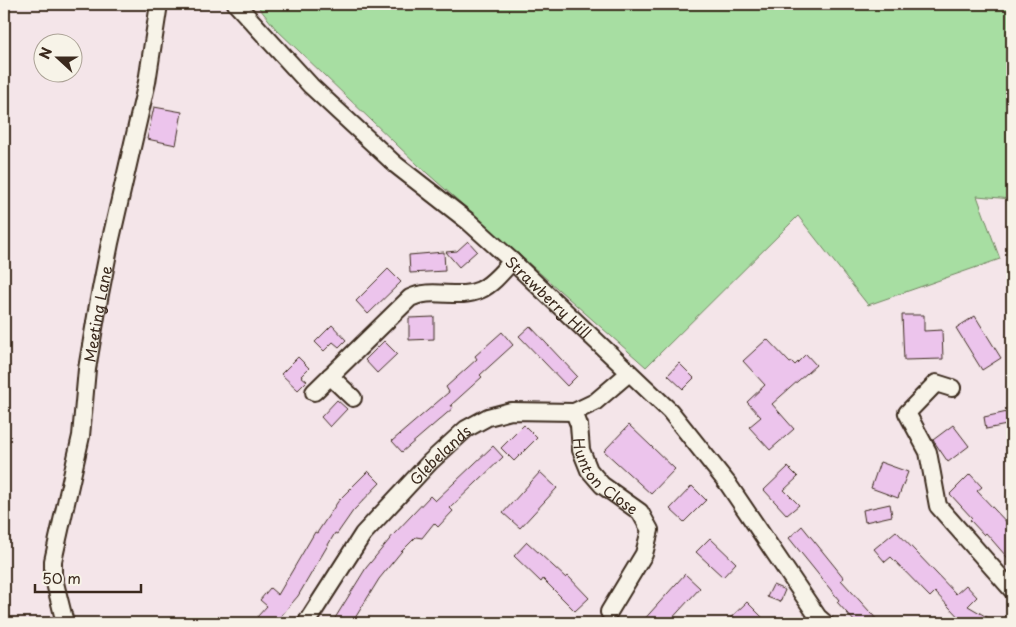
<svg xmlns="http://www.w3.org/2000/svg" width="1016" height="627" font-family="'Playpen Sans',sans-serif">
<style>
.green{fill:#a7dea2;stroke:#718460}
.building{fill:#ecc4ec;stroke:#3b2a1e}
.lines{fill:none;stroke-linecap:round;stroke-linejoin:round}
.minor-casing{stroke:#3b2a1e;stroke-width:20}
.minor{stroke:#f7f3e8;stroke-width:16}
.labels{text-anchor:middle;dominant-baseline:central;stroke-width:4;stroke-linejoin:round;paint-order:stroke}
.street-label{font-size:15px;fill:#3b2a1e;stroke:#f7f3e8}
</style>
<rect width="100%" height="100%" fill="#f4e5e9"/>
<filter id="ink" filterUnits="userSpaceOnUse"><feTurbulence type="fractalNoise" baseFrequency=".02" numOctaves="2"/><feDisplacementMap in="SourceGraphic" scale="10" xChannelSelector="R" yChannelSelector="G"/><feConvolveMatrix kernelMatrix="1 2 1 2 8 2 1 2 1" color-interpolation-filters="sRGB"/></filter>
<g filter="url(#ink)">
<path class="green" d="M 256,4 L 1012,4 L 1012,199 L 977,196 L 1000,259 L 868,305 L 798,216 L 646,367 L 419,166 L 276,29 Z"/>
<g class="building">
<path d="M 154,107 L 182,112 L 176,145 L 147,139 Z"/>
<path d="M 468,241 L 477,251 L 459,267 L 446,252 L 457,251 Z"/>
<path d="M 444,252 L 445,271 L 410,273 L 409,255 Z"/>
<path d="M 388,269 L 401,282 L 368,314 L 356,301 Z"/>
<path d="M 902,315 L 924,315 L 924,331 L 942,330 L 943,359 L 904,360 Z"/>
<path d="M 975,316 L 1001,358 L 982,370 L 956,328 Z"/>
<path d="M 434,317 L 434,339 L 409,340 L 409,318 Z"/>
<path d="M 332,325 L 346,340 L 339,347 L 333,342 L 324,351 L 315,342 Z"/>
<path d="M 530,326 L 577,376 L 567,386 L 519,336 Z"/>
<path d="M 502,332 L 513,345 L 480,375 L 482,377 L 451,405 L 453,408 L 402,452 L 392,441 L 449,392 L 446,387 L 477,359 L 475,356 Z"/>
<path d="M 767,339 L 790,363 L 792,362 L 795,365 L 806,354 L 816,365 L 772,404 L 794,429 L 770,450 L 749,427 L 761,417 L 747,402 L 765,385 L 743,361 Z"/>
<path d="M 384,341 L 397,354 L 377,373 L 365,360 Z"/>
<path d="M 298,357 L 309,368 L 301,376 L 307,381 L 298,390 L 281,374 Z"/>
<path d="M 679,363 L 694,378 L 683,389 L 668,375 Z"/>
<path d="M 337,400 L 347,409 L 330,427 L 321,417 Z"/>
<path d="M 1012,411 L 1012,424 L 986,429 L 984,417 Z"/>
<path d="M 524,425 L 537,438 L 514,461 L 501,448 Z"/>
<path d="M 629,425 L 675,469 L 651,494 L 604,451 Z"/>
<path d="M 953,425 L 969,446 L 948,462 L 933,440 Z"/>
<path d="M 493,446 L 503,457 L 450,508 L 453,511 L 438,527 L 434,523 L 422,538 L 416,537 L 401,552 L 379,579 L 352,623 L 332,623 L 366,568 L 394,534 L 430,496 L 435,501 Z"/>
<path d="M 880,462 L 908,472 L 898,498 L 871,488 Z"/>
<path d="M 788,467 L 798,477 L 784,490 L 799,505 L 787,515 L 764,490 Z"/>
<path d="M 368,471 L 380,483 L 353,511 L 337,534 L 335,533 L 298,596 L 275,623 L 265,623 L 257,617 L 267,606 L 260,600 L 270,588 L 278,595 L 315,532 L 317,533 L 339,500 Z"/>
<path d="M 540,472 L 557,488 L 520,528 L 503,513 Z"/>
<path d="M 970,474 L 982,487 L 977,491 L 1012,528 L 1012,563 L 986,533 L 984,535 L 970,520 L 972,518 L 950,494 Z"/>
<path d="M 692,486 L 706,500 L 684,522 L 670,509 Z"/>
<path d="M 890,504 L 892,516 L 865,522 L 863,510 Z"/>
<path d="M 802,526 L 844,578 L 841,580 L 880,623 L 856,623 L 837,602 L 839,600 L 789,538 Z"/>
<path d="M 896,531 L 956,594 L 966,585 L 977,597 L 968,606 L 997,623 L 964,623 L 935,592 L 930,597 L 891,557 L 885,562 L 874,549 Z"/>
<path d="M 710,538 L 736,563 L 723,577 L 696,552 Z"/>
<path d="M 527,542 L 566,578 L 568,576 L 589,598 L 575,611 L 543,579 L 541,582 L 514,556 Z"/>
<path d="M 685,574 L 700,588 L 668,623 L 641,623 Z"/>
<path d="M 773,585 L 785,590 L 780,602 L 767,597 Z"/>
<path d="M 747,602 L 768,623 L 725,623 Z"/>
</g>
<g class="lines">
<defs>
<g id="minor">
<path id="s1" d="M 236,4 L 311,86 L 396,165 L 469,222 L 512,261 L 670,411 L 728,484 L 818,617 L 825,623"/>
<path d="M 330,376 L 353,398"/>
<path d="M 952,388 L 936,383 L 907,413 L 928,452 L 938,506 L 1012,590"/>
<path d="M 314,392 L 410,298 C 432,287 458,300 480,290 C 493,284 503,271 512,261"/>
<path id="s2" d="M 574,412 L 579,425 L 581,450 L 589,470 L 602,485 L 640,512 L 650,530 L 644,554 L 609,612"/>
<path id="s3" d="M 65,623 L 53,575 L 53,561 L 81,436 L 87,369 L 99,299 L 110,243 L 147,82 L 159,4"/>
<path id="s4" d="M 306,623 L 363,534 L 430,462 L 466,429 L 488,417 L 511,411 L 574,412 L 595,402 L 629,373"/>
</g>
</defs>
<use href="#minor" class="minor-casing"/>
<use href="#minor" class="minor"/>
</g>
</g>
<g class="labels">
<g class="street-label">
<text stroke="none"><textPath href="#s1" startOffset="429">Strawberry Hill</textPath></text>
<text stroke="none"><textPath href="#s3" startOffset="315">Meeting Lane</textPath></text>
<text stroke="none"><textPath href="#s4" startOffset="216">Glebelands</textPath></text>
<text stroke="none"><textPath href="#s2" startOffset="75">Hunton Close</textPath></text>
</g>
</g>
<rect width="1016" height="627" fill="none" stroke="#f7f3e8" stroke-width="20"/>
<rect x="10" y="10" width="996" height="607" fill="none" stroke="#3b2a1e" stroke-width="2" filter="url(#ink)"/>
<g transform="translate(58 58) rotate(291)"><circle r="24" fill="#f7f3e8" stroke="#aca397"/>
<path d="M0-4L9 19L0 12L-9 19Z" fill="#3b2a1e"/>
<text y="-8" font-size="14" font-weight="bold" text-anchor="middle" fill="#3b2a1e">N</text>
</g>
<path d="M35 584v8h106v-8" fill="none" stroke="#3b2a1e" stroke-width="2.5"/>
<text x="42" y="584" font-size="15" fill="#3b2a1e" stroke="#f7f3e8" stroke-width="4" paint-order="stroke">50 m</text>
</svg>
